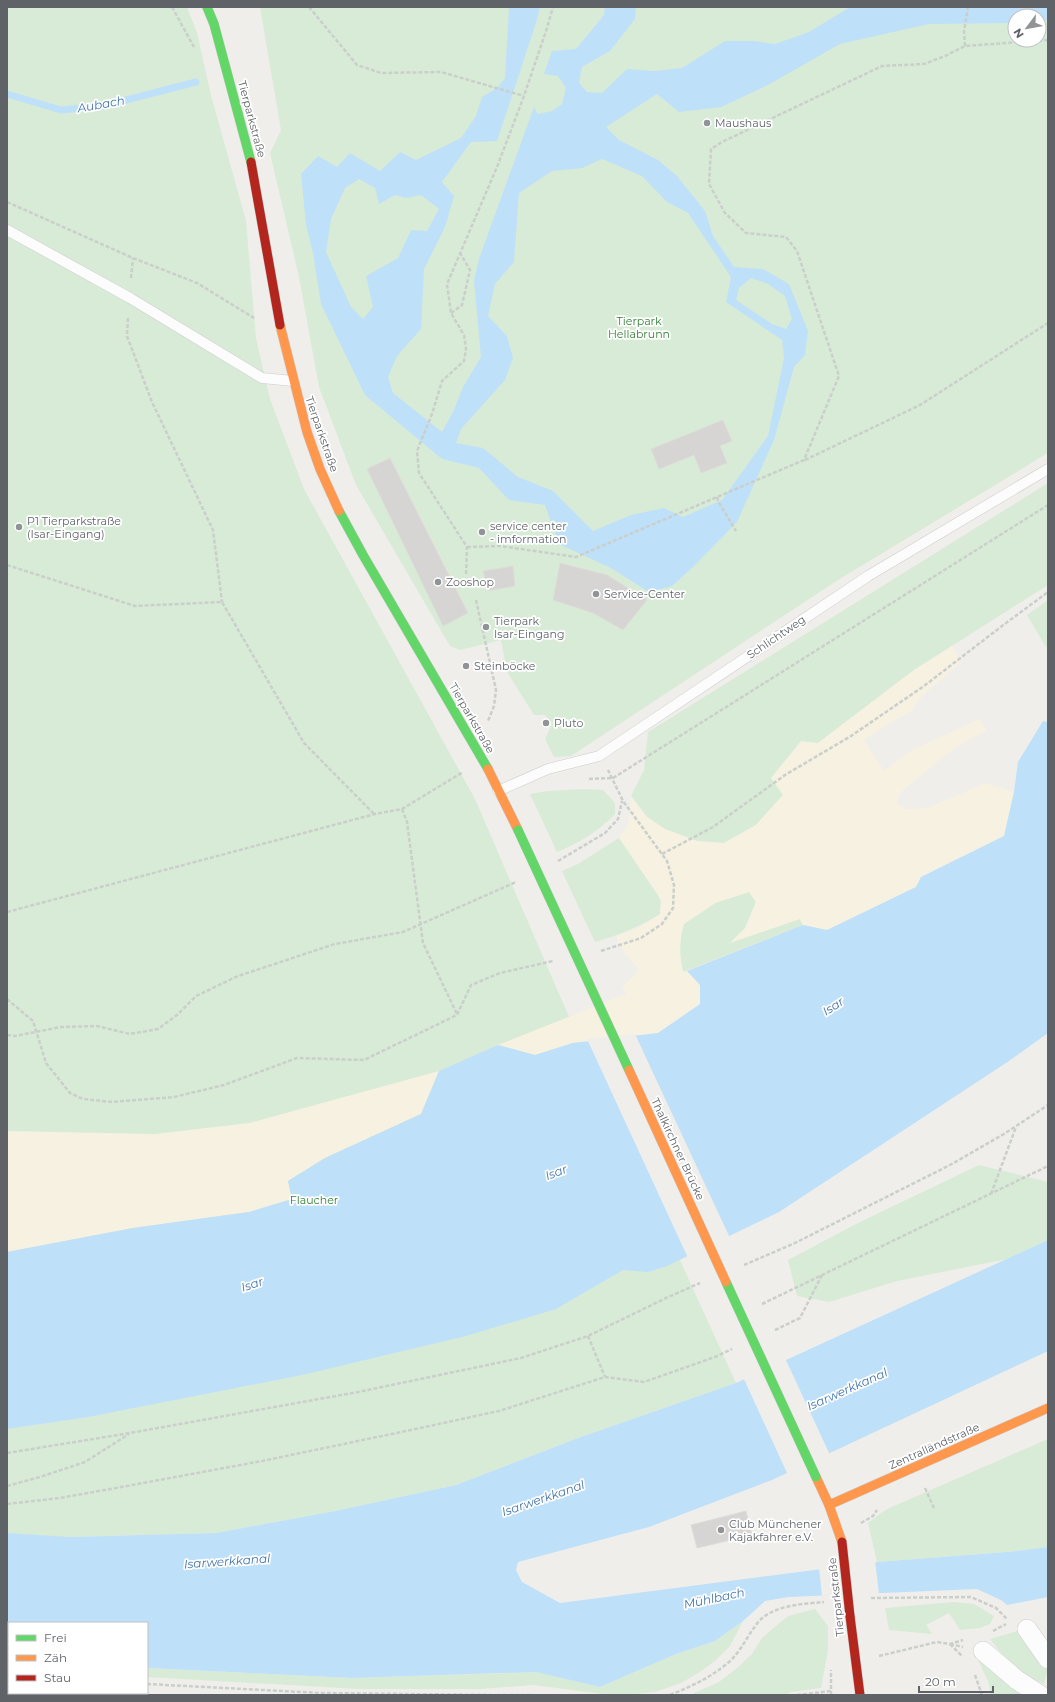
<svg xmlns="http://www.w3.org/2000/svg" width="1055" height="1702" font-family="Montserrat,sans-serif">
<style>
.green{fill:#d8ebd6;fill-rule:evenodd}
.sand{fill:#f6f1e1}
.water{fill:#bfe0f9;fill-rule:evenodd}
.pier{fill:#efeeea}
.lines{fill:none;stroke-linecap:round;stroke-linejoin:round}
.stream{stroke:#bfe0f9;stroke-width:7}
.building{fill:#d6d5d3;stroke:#deddd9}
.lane-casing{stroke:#cbcccc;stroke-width:11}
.street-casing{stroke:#cbcccc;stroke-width:20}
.fast-casing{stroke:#cacacb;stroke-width:10}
.slow-casing{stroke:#cacacb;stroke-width:10}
.jam-casing{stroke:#cacacb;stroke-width:10}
.path{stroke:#cacfcc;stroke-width:2.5;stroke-dasharray:4 2;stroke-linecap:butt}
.lane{stroke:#fdfcfc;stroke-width:10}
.street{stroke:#fdfcfc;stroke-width:19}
.fast{stroke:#63d668;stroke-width:9}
.slow{stroke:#ff974d;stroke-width:9}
.jam{stroke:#b3261e;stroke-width:9}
.fast-bridge-casing{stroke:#cacacb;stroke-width:10;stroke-linecap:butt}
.slow-bridge-casing{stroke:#cacacb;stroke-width:10;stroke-linecap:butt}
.jam-bridge-casing{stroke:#cacacb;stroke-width:10;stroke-linecap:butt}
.fast-bridge{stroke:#63d668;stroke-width:9}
.slow-bridge{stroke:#ff974d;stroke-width:9}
.jam-bridge{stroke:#b3261e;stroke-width:9}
.poi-dot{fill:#919496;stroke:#fff;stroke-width:1.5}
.labels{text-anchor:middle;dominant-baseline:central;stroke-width:3.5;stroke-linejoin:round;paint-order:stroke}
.street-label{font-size:11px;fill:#5f6368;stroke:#fff}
.poi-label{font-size:11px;fill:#5f6368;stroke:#fff;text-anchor:start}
.park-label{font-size:11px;fill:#348238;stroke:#fff}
.water-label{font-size:12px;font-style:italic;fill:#4174aa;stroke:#fff}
</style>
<rect width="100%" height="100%" fill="#efeeea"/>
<g class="green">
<path d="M 7,7 L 187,7 L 197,33 L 212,99 L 246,221 L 256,338 L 270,399 L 304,489 L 475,799 L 569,1017 L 736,1383 L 578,1438 L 456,1485 L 335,1511 L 216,1533 L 69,1537 L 9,1623 L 9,1669 L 7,1669 Z"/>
<path d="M 260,7 L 1048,7 L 1048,453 L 838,580 L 571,756 L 554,757 L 545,739 L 552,724 L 545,715 L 534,715 L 507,672 L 501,640 L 460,650 L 450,646 L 356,485 L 319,387 L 299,277 L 270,153 L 281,130 ZM 1015,16 L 1039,16 L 1039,40 L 1015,40 Z"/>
<path d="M 1048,483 L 1048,585 L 914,670 L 818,743 L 783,795 L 756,825 L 724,843 L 697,841 L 665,829 L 647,817 L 631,796 L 644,770 L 648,732 Z"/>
<path d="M 1048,600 L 1048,646 L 1046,647 L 1027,615 Z"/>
<path d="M 583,789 L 603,790 L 615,803 L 615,814 C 596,833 582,841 557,852 L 530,794 L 548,791 Z"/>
<path d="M 619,838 L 658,895 L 661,901 L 660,914 C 639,927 619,935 595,942 L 562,871 L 578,864 Z"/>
<path d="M 749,892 L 756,902 L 745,928 L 731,942 L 800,919 L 803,925 L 683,972 C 679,954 679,942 684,924 L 715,903 Z"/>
<path d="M 979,1165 L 1048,1182 L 1048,1240 L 1007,1259 L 897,1281 L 829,1302 L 797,1296 L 788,1260 L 858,1223 Z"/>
<path d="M 1048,1439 L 1048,1547 L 1007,1552 L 877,1562 L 868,1523 L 887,1509 Z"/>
<path d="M 953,1602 L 974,1604 L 994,1616 L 990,1624 L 980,1628 L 960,1630 L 949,1613 L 926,1625 L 932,1634 L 889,1630 L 885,1608 Z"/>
<path d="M 815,1609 L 828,1626 L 828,1650 L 821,1688 L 791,1692 L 785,1695 L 690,1695 L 719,1682 L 737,1668 L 752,1654 L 762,1638 L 788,1616 Z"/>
<path d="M 743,1621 L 730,1646 L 716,1660 L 700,1672 L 681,1683 L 655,1692 L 626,1695 L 611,1695 L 534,1685 L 480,1689 L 358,1689 L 147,1677 L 147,1668 L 352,1678 L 537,1672 L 600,1687 L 676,1654 L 715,1641 Z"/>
<path d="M 1021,1630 L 1048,1668 L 1044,1684 L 1027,1676 L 1010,1664 L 990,1639 Z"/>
<path d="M 978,1660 L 1024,1695 L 991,1695 L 988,1681 Z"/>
</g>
<g class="sand">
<path d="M 952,646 L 961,662 L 924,694 L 910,712 L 890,723 L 864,740 L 884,771 L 912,750 L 979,719 L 987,730 L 952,750 L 899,794 L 897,803 L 906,809 L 927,808 L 985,783 L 1014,792 L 1004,836 L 921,877 L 916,887 L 827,930 L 803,925 L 800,919 L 730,943 L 745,928 L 756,902 L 749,892 L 715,903 L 684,924 C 679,941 679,954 683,972 L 687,971 L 700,985 L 700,1004 L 658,1033 L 573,1043 L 535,1055 L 498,1045 L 626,994 L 622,987 L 639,970 L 625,954 L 616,936 L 640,927 L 660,914 L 661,901 L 658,895 L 619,838 L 628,824 L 631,796 L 647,817 L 665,829 L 697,841 L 724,843 L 756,825 L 783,795 L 771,778 L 801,741 L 818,743 L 914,670 Z"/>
<path d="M 439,1071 L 421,1114 L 325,1158 L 288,1181 L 292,1199 L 249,1212 L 133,1228 L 7,1252 L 7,1131 L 155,1134 L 249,1123 Z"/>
</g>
<g class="water">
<path d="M 509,7 L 540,7 L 536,23 L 497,141 L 471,142 L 442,182 L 454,196 L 445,227 L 424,269 L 421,329 L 397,356 L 388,377 L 393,393 L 442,432 L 453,412 L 463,387 L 481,357 L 474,280 L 480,256 L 534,107 L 538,114 L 552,111 L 562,104 L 566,88 L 558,76 L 544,74 L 552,51 L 576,49 L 604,15 L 605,7 L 636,7 L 635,19 L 610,51 L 582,67 L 579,83 L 587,92 L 602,93 L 627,69 L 654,71 L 682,68 L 725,41 L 754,41 L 775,44 L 809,32 L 850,7 L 1048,7 L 1048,20 L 1039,22 L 1039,16 L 1015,16 L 1015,23 L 929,24 L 840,44 L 766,86 L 721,107 L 679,112 L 657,94 L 606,127 L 619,140 L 658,160 L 677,176 L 705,211 L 713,236 L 734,267 L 763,269 L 789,284 L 808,331 L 805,355 L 794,367 L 774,440 L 737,522 L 693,567 L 672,586 L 649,592 L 611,568 L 559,544 L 545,505 L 509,500 L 479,468 L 442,459 L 365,395 L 321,304 L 313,253 L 306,225 L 301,174 L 318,156 L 337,167 L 350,153 L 380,171 L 400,152 L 416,160 L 461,138 L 476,116 L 482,97 L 497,88 L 505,78 ZM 602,159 L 642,176 L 667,202 L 688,213 L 731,277 L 726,302 L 782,340 L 784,358 L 768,436 L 722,500 L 683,517 L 664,508 L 631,515 L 593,531 L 553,491 L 518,477 L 483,448 L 456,443 L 461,429 L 505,380 L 513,358 L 507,336 L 488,316 L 495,284 L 514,262 L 519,193 L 552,171 L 582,168 ZM 359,179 L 375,188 L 379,204 L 395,195 L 406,198 L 421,195 L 439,209 L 427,231 L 411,230 L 398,258 L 366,276 L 373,307 L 363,319 L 351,307 L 326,252 L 331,219 L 345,188 ZM 751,278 L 768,284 L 785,296 L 792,319 L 786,329 L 772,324 L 736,300 L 739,288 Z"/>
<path d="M 1043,721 L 1048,722 L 1048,1033 L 1009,1061 L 779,1212 L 667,1266 L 648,1272 L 623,1270 L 556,1309 L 466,1336 L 302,1375 L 88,1417 L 7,1429 L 7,1252 L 133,1228 L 249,1212 L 292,1199 L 288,1181 L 325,1158 L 421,1114 L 439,1071 L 498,1045 L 535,1055 L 573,1043 L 658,1033 L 700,1004 L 700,985 L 687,971 L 803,925 L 827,930 L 916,887 L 921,877 L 1004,836 L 1014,792 L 1018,762 Z"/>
<path d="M 1048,1240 L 1048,1351 L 772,1480 L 649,1527 L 518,1562 L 516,1570 L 522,1582 L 560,1603 L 877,1562 L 1007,1552 L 1048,1547 L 1048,1597 L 1007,1605 L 1001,1600 L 977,1589 L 788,1597 L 765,1601 L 743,1621 L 715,1641 L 676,1654 L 600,1687 L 536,1672 L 352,1678 L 147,1668 L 147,1623 L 9,1623 L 9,1669 L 7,1669 L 7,1533 L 69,1537 L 216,1533 L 335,1511 L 456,1485 L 578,1438 L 736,1383 Z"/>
</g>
<g class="pier">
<path d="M 635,1034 L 730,1238 L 688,1258 L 587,1039 Z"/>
<path d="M 785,1358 L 830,1455 L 788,1475 L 743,1377 Z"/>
<path d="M 875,1560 L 879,1594 L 822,1597 L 819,1567 Z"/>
</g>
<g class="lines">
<path class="stream" d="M 7,94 L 61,110 L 103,106 L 196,82"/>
</g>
<g class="building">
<path d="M 723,420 L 732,441 L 720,446 L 727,463 L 701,473 L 694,455 L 659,469 L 651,449 Z"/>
<path d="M 390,458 L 468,613 L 443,626 L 367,469 Z"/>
<path d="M 560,563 L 607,575 L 647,600 L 623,630 L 593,613 L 553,600 Z"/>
<path d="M 513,566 L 515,586 L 488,591 L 483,571 Z"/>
<path d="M 746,1511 L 752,1535 L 697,1548 L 691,1525 Z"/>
</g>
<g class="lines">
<defs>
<g id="lane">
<path d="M 7,230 L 130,298 L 262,378 L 293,381"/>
<path d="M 498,791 L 548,769 L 599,756 L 868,576 L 1048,469"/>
</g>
<g id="street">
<path d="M 1027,1629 L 1048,1659"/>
<path d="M 983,1651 L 1017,1680 L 1040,1695"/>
</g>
<g id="fast">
<path d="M 207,7 L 214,24 L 251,162"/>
<path d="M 339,511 L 363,555 L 488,769"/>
</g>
<g id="slow">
<path d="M 280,325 L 307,432 L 320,469 L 339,511"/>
<path d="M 488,769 L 518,830"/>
<path d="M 816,1477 L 829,1505 L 842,1542"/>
<path d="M 829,1505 L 1048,1408"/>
</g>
<g id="jam">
<path d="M 251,162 L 280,325"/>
<path d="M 850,1616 L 860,1695"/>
</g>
</defs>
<use href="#lane" class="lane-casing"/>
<use href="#street" class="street-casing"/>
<use href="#fast" class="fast-casing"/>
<use href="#slow" class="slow-casing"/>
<use href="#jam" class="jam-casing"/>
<g class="path">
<path d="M 172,7 L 194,47"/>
<path d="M 309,7 L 357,65 L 381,73 L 441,72 L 524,96"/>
<path d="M 965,46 L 964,31 L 968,7"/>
<path d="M 7,202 L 133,258 L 197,283 L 254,318"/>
<path d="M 131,278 L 133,258"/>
<path d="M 451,313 L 462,305 L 470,270 L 460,253"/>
<path d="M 128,318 L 127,336 L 152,402 L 213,530 L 222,602"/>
<path d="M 805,460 L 920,405 L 1048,323"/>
<path d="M 717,497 L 718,501 L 736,531"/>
<path d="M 467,547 L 500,546 L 576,557 L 804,460 L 839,376 L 797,251 L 786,237 L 746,233 L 725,213 L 709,184 L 711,149 L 722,142 L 882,66 L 924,64 L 945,56 L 965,46 L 1048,40"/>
<path d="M 7,565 L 135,606 L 222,602 L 304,743 L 374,814"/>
<path d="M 466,574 L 467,547 L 419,473 L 417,451 L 432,414 L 442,381 L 464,361 L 466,349 L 464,335 L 451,313 L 447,284 L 497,167 L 524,96 L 547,28 L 553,7"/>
<path d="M 476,600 L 496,690 L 494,706 L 488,721"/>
<path d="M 589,779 L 613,778 L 1048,505"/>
<path d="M 402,809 L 407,822 L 423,943 L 457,1014"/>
<path d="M 662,854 L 713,827 L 785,775 L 851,736 L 924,686 L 1002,626 L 1048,592"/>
<path d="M 558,861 L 605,833 L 618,819 L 622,801"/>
<path d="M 7,912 L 375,814 L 402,809 L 463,772"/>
<path d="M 601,951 L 641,938 L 662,924 L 673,908 L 674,885 L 667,861 L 623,801 L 608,770"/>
<path d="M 7,999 L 33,1021 L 46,1063 L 70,1093 L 83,1099 L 112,1102 L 174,1097 L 224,1085 L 297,1058 L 364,1060 L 457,1015 L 471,985 L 500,973 L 553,961"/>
<path d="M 7,1035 L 15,1036 L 61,1027 L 97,1026 L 130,1034 L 158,1029 L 177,1015 L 196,996 L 238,976 L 335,944 L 403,932 L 516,882"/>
<path d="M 991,1194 L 1016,1127"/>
<path d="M 744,1265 L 795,1243 L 950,1165 L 1004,1134 L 1048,1105"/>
<path d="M 762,1304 L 1048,1166"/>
<path d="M 775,1330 L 800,1318 L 822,1275"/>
<path d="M 588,1336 L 605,1377"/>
<path d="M 7,1453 L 130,1433 L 358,1392 L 521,1358 L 588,1336 L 666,1298 L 700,1283"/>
<path d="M 7,1486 L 40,1477 L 85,1462 L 129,1434"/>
<path d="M 925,1488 L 934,1508"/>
<path d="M 7,1504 L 60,1498 L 116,1488 L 262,1461 L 406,1431 L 499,1411 L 605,1377 L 644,1382 L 715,1357 L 732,1349"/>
<path d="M 861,1523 L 873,1516 L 877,1510"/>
<path d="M 871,1598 L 971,1597 L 996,1608 L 1007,1619"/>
<path d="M 993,1631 L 1006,1624"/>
<path d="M 950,1644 L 962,1656"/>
<path d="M 950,1644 L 963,1647"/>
<path d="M 879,1656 L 937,1642 L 950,1644 L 963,1640"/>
<path d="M 7,1674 L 9,1674"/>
<path d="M 975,1675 L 982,1695"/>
<path d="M 147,1684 L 321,1693 L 496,1695"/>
<path d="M 497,1695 L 533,1695"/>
<path d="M 670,1695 C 692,1686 710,1678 729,1662 C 740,1652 747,1637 756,1625 C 770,1605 802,1604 824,1602"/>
<path d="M 797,1695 L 831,1691"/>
<path d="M 831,1695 L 831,1670"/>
</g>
<use href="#lane" class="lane"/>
<use href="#street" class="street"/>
<use href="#fast" class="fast"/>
<use href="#slow" class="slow"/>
<use href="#jam" class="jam"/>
<defs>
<g id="fast-bridge">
<path d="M 518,830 L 629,1070"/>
<path d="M 726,1282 L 816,1477"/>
</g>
<path id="slow-bridge" d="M 629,1070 L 726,1282"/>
<path id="jam-bridge" d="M 842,1542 L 850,1616"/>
</defs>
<use href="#fast-bridge" class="fast-bridge-casing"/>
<use href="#slow-bridge" class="slow-bridge-casing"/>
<use href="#jam-bridge" class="jam-bridge-casing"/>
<use href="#fast-bridge" class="fast-bridge"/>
<use href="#slow-bridge" class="slow-bridge"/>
<use href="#jam-bridge" class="jam-bridge"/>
</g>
<g class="poi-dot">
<circle cx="707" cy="123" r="4"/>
<circle cx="19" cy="527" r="4"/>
<circle cx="482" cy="532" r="4"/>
<circle cx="438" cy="582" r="4"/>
<circle cx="596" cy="594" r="4"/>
<circle cx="486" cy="627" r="4"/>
<circle cx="466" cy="666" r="4"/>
<circle cx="546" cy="723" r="4"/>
<circle cx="721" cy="1530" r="4"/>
</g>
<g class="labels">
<g class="street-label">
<text transform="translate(252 119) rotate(75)">Tierparkstraße</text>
<text transform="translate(322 434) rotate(71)">Tierparkstraße</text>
<text transform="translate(776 637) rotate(-34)">Schlichtweg</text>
<text transform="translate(472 718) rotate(60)">Tierparkstraße</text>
<text transform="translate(678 1149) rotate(65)">Thalkirchner Brücke</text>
<text transform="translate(934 1446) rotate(-24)">Zentralländstraße</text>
<text transform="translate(836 1597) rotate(-96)">Tierparkstraße</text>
</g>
<g class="poi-label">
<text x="715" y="123">Maushaus</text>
<text x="27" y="521">P1 Tierparkstraße<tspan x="27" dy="13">(Isar-Eingang)</tspan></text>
<text x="490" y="526">service center<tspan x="490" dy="13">- imformation</tspan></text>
<text x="446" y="582">Zooshop</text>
<text x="604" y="594">Service-Center</text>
<text x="494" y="621">Tierpark<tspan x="494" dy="13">Isar-Eingang</tspan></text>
<text x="474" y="666">Steinböcke</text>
<text x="554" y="723">Pluto</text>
<text x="729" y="1524">Club Münchener<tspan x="729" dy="13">Kajakfahrer e.V.</tspan></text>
</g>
<g class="park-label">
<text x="639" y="321">Tierpark<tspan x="639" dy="13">Hellabrunn</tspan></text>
<text x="314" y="1200">Flaucher</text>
</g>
<g class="water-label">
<text transform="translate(101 104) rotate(-10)">Aubach</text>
<text transform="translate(833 1006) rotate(-33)">Isar</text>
<text transform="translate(556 1172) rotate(-21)">Isar</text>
<text transform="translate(252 1284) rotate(-18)">Isar</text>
<text transform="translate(847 1389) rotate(-24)">Isarwerkkanal</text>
<text transform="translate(543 1498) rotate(-19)">Isarwerkkanal</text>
<text transform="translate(227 1561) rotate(-4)">Isarwerkkanal</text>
<text transform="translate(714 1598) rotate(-12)">Mühlbach</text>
</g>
</g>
<rect width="1055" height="1702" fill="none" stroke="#5f6368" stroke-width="16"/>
<rect x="8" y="1622" width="140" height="72" fill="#ffffff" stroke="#bfc1c3"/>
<rect x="16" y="1635" width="20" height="6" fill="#63d668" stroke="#bfc1c3"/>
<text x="44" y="1642" font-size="12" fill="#5f6368">Frei</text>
<rect x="16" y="1655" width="20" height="6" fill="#ff974d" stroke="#bfc1c3"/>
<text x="44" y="1662" font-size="12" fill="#5f6368">Zäh</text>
<rect x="16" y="1675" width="20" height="6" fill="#b3261e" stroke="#bfc1c3"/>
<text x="44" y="1682" font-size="12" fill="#5f6368">Stau</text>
<g transform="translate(1027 28) rotate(238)"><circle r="19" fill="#ffffff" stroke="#bfc1c3"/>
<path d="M0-3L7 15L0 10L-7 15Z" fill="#919496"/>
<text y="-6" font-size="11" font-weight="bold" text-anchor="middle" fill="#5f6368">N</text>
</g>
<path d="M919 1686v6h74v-6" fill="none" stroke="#5f6368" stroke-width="2"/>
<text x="925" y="1686" font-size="12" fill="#5f6368" stroke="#ffffff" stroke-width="3" paint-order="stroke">20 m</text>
</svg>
